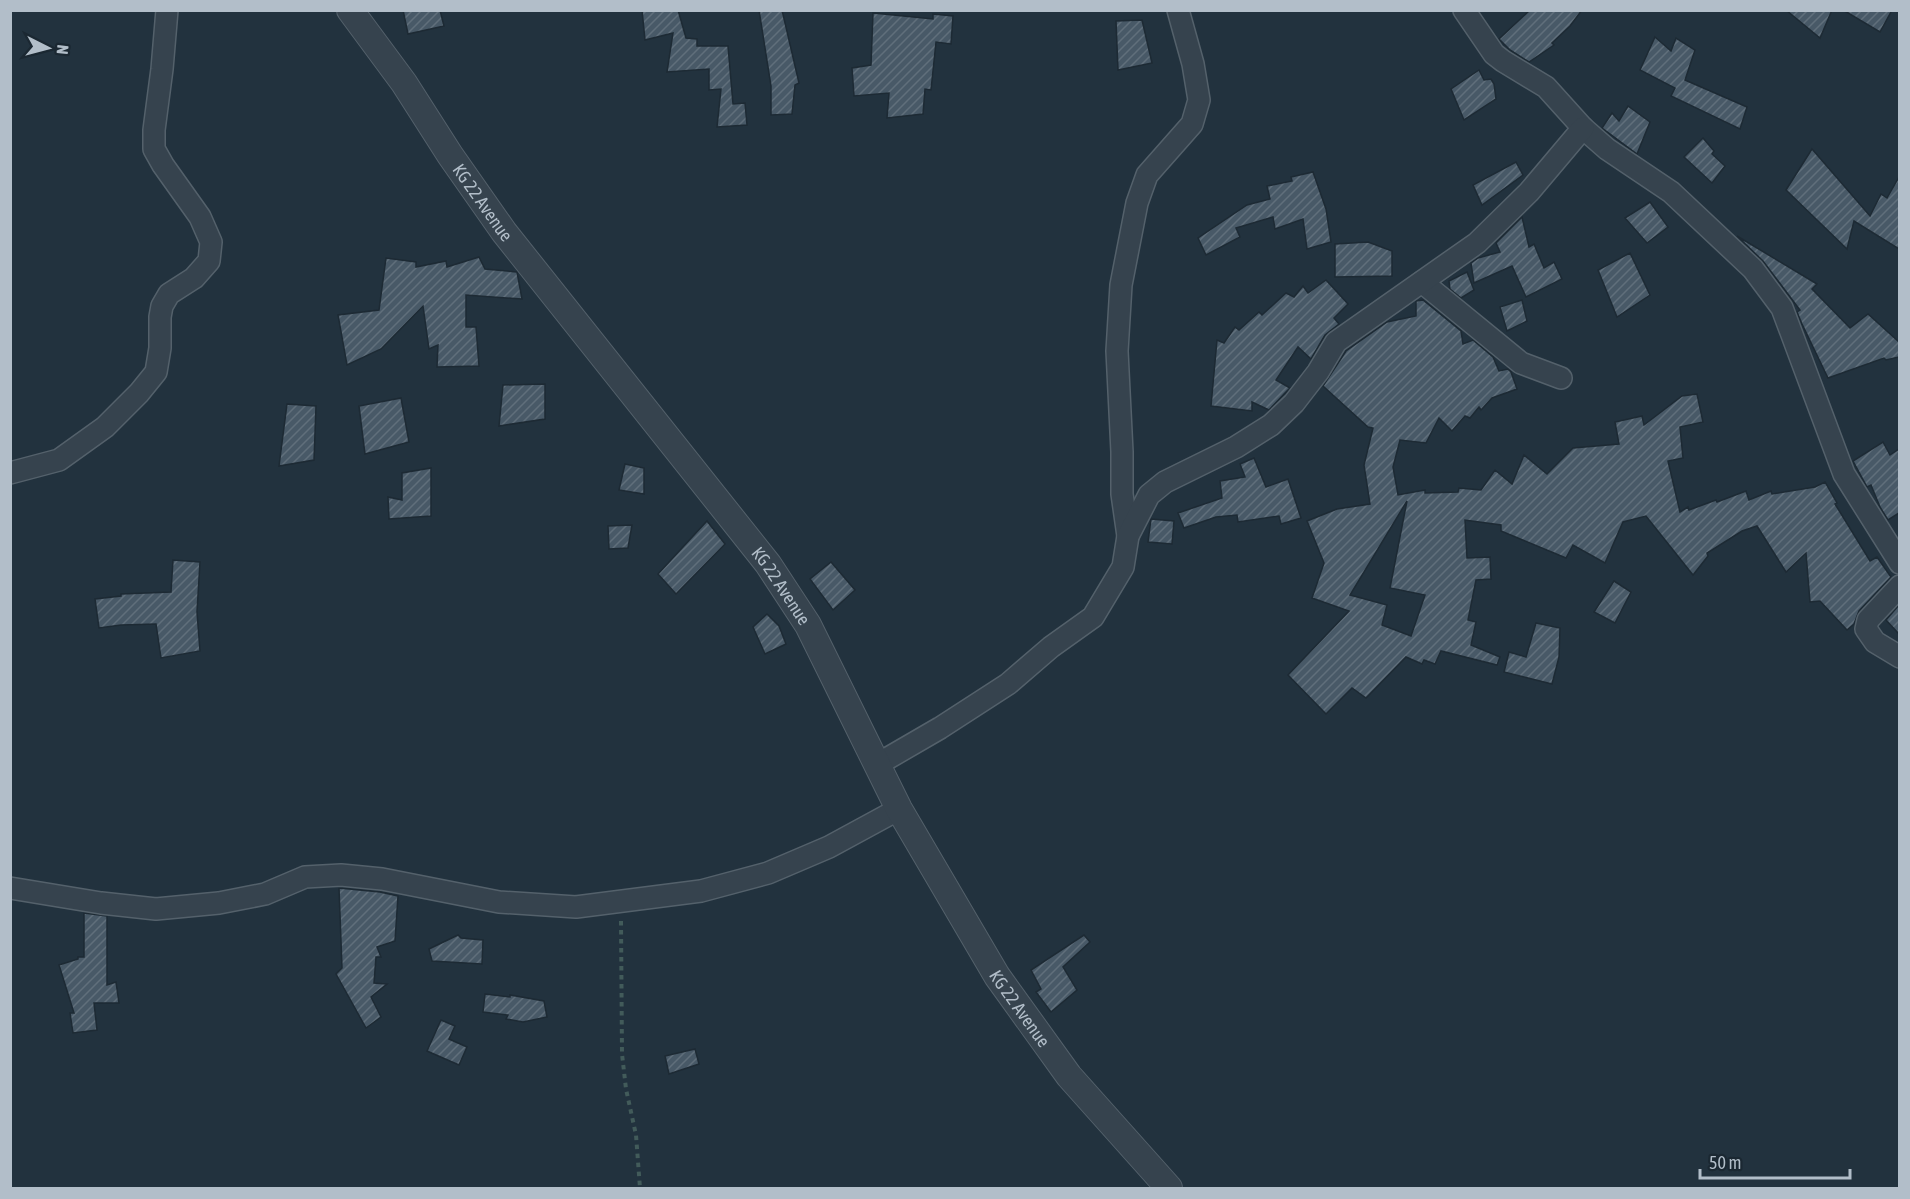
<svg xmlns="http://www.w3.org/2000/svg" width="1910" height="1199" font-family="'Asap Condensed',sans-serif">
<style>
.building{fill:url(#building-hatch);stroke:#1d2a34;stroke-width:1.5;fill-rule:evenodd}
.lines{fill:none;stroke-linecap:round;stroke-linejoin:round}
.minor-casing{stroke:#54616b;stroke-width:24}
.tertiary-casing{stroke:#54616b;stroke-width:28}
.path{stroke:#425b5a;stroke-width:4;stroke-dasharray:4.5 4.5;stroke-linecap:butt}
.minor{stroke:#36434e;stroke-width:21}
.tertiary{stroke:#36434e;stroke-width:26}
.labels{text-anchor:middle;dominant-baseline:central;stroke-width:6;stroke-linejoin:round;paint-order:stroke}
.street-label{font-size:18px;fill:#b2bec9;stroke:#1b2832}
</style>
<defs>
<pattern id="building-hatch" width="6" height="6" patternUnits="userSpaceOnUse" patternTransform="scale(1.5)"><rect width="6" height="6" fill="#485967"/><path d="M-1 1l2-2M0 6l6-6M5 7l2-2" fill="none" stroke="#606f7b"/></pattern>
</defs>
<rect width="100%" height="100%" fill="#22323e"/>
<g class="building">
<path d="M 403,10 L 440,10 L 444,26 L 408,34 Z"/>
<path d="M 642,10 L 678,10 L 686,38 L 697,39 L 697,46 L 728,46 L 733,104 L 745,103 L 747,125 L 717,127 L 721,89 L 709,90 L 709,69 L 667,72 L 673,33 L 645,40 Z"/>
<path d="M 759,10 L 782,10 L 799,83 L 795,85 L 792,114 L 771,115 L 771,86 Z"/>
<path d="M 1530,10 L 1582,10 L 1570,26 L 1552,43 L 1554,45 L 1529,62 L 1510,50 L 1499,39 Z"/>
<path d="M 1786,10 L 1832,10 L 1820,38 Z"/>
<path d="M 1843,10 L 1892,10 L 1880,32 Z"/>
<path d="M 873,13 L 933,19 L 933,14 L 953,16 L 951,44 L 936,42 L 931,90 L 925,89 L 923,114 L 887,118 L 889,93 L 854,96 L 852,68 L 871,65 Z"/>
<path d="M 1142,20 L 1152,63 L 1118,70 L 1116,21 Z"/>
<path d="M 1655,37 L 1671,51 L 1676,38 L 1695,50 L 1685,80 L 1747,107 L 1740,129 L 1671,96 L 1675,88 L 1640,70 Z"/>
<path d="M 1479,70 L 1484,80 L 1491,79 L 1494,84 L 1496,99 L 1464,120 L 1451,89 Z"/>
<path d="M 1628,106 L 1650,122 L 1637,154 L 1602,128 L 1612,113 L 1619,121 Z"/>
<path d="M 1703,138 L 1714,151 L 1712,154 L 1725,166 L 1712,183 L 1684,157 Z"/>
<path d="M 1812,149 L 1870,216 L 1881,194 L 1887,198 L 1899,177 L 1899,249 L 1854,221 L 1847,249 L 1786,190 Z"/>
<path d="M 1516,162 L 1523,175 L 1482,205 L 1473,185 Z"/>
<path d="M 1313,172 L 1326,209 L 1331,242 L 1307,249 L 1303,219 L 1275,229 L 1273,217 L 1236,228 L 1240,237 L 1206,255 L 1198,238 L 1247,205 L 1270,199 L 1267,186 L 1292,181 L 1291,177 Z"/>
<path d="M 1650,202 L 1668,227 L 1647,243 L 1625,218 Z"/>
<path d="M 1522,217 L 1529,247 L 1534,244 L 1544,268 L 1554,262 L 1562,279 L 1526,297 L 1512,266 L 1474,283 L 1471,263 L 1478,258 L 1500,252 L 1496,243 Z"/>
<path d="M 1737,236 L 1817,284 L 1812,289 L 1850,328 L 1868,314 L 1899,342 L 1899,357 L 1886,360 L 1884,358 L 1828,378 L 1802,324 L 1797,312 L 1800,310 L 1763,261 Z"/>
<path d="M 1368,242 L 1392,251 L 1392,276 L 1335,277 L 1335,244 Z"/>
<path d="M 1630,253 L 1650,295 L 1617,317 L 1598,270 Z"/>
<path d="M 479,257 L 485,269 L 517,272 L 522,299 L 466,295 L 466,327 L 476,327 L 479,366 L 437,367 L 438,345 L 429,349 L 423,306 L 381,349 L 347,365 L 338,315 L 379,310 L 386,258 L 416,262 L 416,267 L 446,261 L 447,267 Z"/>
<path d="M 1467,272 L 1474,290 L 1461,298 L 1450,289 L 1449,281 Z"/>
<path d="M 1326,280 L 1348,304 L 1334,318 L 1339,324 L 1325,335 L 1311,359 L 1298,347 L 1276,380 L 1290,388 L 1284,394 L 1269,410 L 1252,402 L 1252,411 L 1211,406 L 1217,340 L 1224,343 L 1235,327 L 1239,330 L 1259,312 L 1262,315 L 1286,293 L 1294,297 L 1303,286 L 1308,293 Z"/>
<path d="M 1423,300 L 1461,331 L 1463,344 L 1473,340 L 1493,357 L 1499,371 L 1508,369 L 1511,372 L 1517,389 L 1492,398 L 1481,410 L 1479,407 L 1470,418 L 1465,416 L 1452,431 L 1439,418 L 1426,443 L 1400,440 L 1393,467 L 1398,495 L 1425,490 L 1425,493 L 1458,492 L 1459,488 L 1481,490 L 1495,470 L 1512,484 L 1524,455 L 1547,474 L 1573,448 L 1619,444 L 1615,422 L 1642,416 L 1644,425 L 1682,396 L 1697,394 L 1703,422 L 1680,427 L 1683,458 L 1668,461 L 1680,512 L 1688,507 L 1689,510 L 1716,500 L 1717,502 L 1746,491 L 1749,500 L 1771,491 L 1772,494 L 1815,487 L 1825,482 L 1837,503 L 1835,504 L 1870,561 L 1877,557 L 1891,577 L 1859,611 L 1854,624 L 1847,630 L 1820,601 L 1810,602 L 1806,553 L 1786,572 L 1757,526 L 1742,531 L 1707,553 L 1708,556 L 1693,575 L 1646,516 L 1623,522 L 1605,563 L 1573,545 L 1566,558 L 1501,531 L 1501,525 L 1465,520 L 1467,558 L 1490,557 L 1491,579 L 1476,580 L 1468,620 L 1476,622 L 1471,645 L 1500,657 L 1497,665 L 1441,651 L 1435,664 L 1424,660 L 1422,664 L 1406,657 L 1366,698 L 1352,688 L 1326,714 L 1288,675 L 1349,611 L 1312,598 L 1324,563 L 1307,521 L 1337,509 L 1370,504 L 1364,465 L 1373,428 L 1368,427 L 1323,386 L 1346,351 L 1387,322 L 1416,316 L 1416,301 ZM 1407,501 L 1390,588 L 1425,595 L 1411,636 L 1382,625 L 1387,605 L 1350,595 Z"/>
<path d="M 1522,300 L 1527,321 L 1507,331 L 1500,307 Z"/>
<path d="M 545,384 L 545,419 L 499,426 L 503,385 Z"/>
<path d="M 401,398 L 409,442 L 365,454 L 359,406 Z"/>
<path d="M 287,404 L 316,406 L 314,460 L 279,466 Z"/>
<path d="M 1883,442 L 1890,455 L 1899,449 L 1899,513 L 1888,520 L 1880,507 L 1871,485 L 1867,487 L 1853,461 Z"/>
<path d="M 1254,458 L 1266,487 L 1288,479 L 1301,518 L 1281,524 L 1279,516 L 1238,522 L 1237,515 L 1216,517 L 1184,528 L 1178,513 L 1222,498 L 1220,481 L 1245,477 L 1240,464 Z"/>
<path d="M 625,464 L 644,468 L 644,494 L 619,490 Z"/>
<path d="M 431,468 L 431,516 L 389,519 L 388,497 L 402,500 L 402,473 Z"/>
<path d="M 1151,519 L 1174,521 L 1172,544 L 1148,542 Z"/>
<path d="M 707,521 L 725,544 L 676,594 L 658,574 Z"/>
<path d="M 632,525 L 628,548 L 609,549 L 608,526 Z"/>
<path d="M 173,560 L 200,562 L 197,612 L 200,651 L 161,658 L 156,624 L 121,625 L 99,628 L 95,599 L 121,596 L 121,594 L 171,592 Z"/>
<path d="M 831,562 L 855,590 L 833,610 L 810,579 Z"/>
<path d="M 1614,581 L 1631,592 L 1615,623 L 1594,612 Z"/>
<path d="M 1899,605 L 1899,634 L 1886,620 Z"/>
<path d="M 767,614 L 779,626 L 786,644 L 765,654 L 753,627 Z"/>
<path d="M 1536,623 L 1560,628 L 1559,657 L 1552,684 L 1504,672 L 1509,652 L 1526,657 Z"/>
<path d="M 339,888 L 380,892 L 398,896 L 395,941 L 377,947 L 381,957 L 376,957 L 374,983 L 387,984 L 371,997 L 381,1017 L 366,1028 L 336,974 L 342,968 Z"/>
<path d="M 84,913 L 107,916 L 107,985 L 116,982 L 119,1003 L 94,1003 L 97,1030 L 73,1033 L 70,1013 L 74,1013 L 59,965 L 78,959 L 78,957 L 84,957 Z"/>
<path d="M 458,935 L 461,938 L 483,940 L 482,964 L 432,961 L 429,949 Z"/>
<path d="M 1084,935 L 1090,942 L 1063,967 L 1077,990 L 1051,1012 L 1036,992 L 1041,989 L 1031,970 Z"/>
<path d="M 485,994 L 510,997 L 510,995 L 544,1001 L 547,1017 L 523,1022 L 506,1019 L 508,1015 L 483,1012 Z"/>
<path d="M 441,1020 L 455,1026 L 449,1039 L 467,1047 L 459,1065 L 427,1051 Z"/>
<path d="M 695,1049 L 699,1064 L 669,1074 L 665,1056 Z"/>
</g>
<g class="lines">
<defs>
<g id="minor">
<path d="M 1464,10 L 1494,54 L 1503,61 L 1546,87 L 1583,128 L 1607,149 L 1671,192 L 1753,269 L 1782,308 L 1844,474 L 1900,563"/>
<path d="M 1422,282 L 1521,363 L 1561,378"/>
<path d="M 10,473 L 59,460 L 105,427 L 139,393 L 156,372 L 160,348 L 160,317 L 162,306 L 169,294 L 194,278 L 209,261 L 211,242 L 200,217 L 163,165 L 154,149 L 154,130 L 162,69 L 167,10"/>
<path d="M 1128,536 L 1122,494 L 1122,452 L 1117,351 L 1121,285 L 1137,203 L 1147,175 L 1192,124 L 1199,100 L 1193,64 L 1178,10"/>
<path d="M 1900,586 L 1868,620 L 1866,629 L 1875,642 L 1900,657"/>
<path d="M 878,764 L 940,728 L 1008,684 L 1051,647 L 1093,617 L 1123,567 L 1128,536 L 1149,495 L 1165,482 L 1236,447 L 1271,425 L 1294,403 L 1318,372 L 1336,342 L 1477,243 L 1529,192 L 1583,128"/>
<path d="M 10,888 L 101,903 L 156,909 L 219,903 L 265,894 L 305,877 L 341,875 L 382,879 L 499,902 L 576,907 L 701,891 L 768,873 L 829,847 L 899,809"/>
</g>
<g id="tertiary">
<path id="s1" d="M 350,10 L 404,83 L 450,155 L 504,232 L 768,564 L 808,625 L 899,809 L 997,976 L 1069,1076 L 1169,1188"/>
</g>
</defs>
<use href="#minor" class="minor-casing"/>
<use href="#tertiary" class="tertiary-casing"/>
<path class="path" d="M 621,921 L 622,1054 L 626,1089 L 636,1135 L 640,1188"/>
<use href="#minor" class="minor"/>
<use href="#tertiary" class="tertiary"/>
</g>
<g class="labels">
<g class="street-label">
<text stroke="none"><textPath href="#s1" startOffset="234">KG 22 Avenue</textPath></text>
<text stroke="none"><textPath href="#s1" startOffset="720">KG 22 Avenue</textPath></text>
<text stroke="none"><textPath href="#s1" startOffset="1206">KG 22 Avenue</textPath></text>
</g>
</g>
<rect width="1910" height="1199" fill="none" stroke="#b2bec9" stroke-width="24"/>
<g transform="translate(48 48) rotate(96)" stroke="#1b2832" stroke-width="4.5" paint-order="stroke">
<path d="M0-4.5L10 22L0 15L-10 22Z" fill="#b2bec9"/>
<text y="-9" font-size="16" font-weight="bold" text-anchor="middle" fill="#b2bec9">N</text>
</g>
<path d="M1700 1169v9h150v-9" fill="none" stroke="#b2bec9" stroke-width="3"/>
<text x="1709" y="1169" font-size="18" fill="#b2bec9" stroke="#1b2832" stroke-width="4.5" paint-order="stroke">50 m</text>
</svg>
